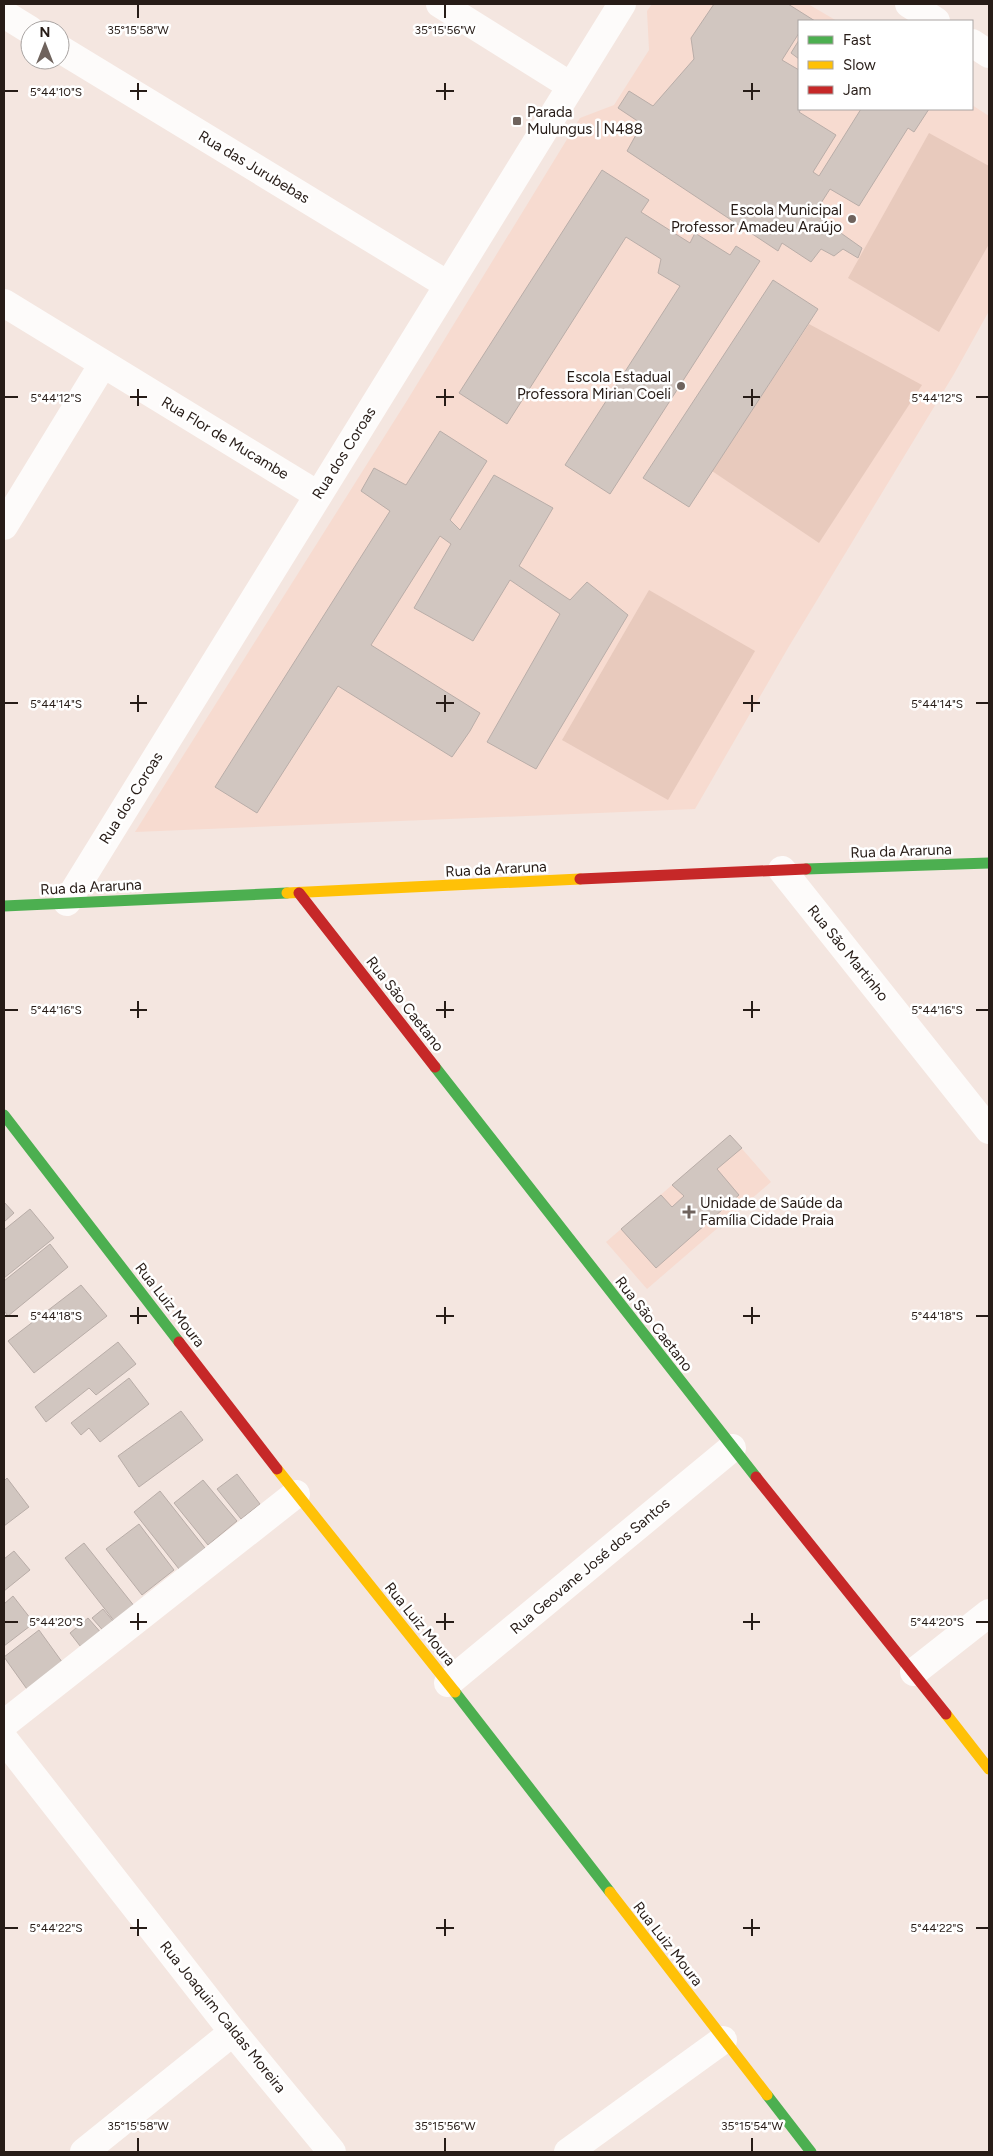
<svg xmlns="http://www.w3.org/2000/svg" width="993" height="2156" font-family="Figtree,sans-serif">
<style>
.built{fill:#f7dbd0}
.green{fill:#e8cabd}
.building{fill:#d1c6c0;stroke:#b9ada8}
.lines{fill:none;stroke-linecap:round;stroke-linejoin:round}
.street{stroke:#fdfbfa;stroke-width:28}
.fast{stroke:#4caf50;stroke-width:11}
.slow{stroke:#ffc107;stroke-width:11}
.jam{stroke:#c62828;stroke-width:11}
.ticks{fill:none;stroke:#271c17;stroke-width:2}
.poi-dot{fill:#6f635d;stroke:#fff;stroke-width:2}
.labels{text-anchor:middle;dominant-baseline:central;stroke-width:5;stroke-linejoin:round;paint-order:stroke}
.poi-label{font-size:15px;fill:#271c17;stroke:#fff;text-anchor:start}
.street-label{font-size:15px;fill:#271c17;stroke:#fff}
.ticks-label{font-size:12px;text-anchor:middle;fill:#271c17;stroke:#fff;stroke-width:5;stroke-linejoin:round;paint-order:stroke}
</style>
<rect width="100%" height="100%" fill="#f4e6e0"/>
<g class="built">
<path d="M 652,4 L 808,4 L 837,21 L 799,21 L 799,109 L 972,109 L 972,105 L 989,116 L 989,311 L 954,374 L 788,648 L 695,809 L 135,832 L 408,399 L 580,118 L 614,105 L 649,50 L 647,11 Z"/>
<path d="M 730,1135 L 771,1182 L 647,1289 L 606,1242 Z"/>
</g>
<g class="green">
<path d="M 929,133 L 989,166 L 989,244 L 939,332 L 848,278 Z"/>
<path d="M 809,324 L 922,385 L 819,543 L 712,471 Z"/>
<path d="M 649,590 L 755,651 L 668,800 L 562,740 Z"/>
</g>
<g class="building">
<path d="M 714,4 L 788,4 L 815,21 L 799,21 L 799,33 L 782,60 L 799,70 L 799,109 L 801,109 L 799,112 L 836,135 L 813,172 L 819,176 L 861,109 L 929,109 L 914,132 L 908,128 L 859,206 L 830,189 L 814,214 L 862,248 L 858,258 L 843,249 L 834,256 L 821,249 L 811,262 L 782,243 L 778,251 L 627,151 L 642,124 L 618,108 L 629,91 L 653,106 L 694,59 L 691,38 Z"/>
<path d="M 799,40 L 799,59 L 791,53 Z"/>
<path d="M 602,170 L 649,200 L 641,212 L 690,243 L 695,233 L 730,255 L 736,246 L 760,261 L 610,494 L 565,465 L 680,286 L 658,273 L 661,259 L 626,237 L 507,424 L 459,393 Z"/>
<path d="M 773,280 L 818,309 L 689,507 L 643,478 Z"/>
<path d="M 440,431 L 487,461 L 450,520 L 460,530 L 494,475 L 553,508 L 519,566 L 570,600 L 587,582 L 628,615 L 536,769 L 487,742 L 560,614 L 510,580 L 473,641 L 414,608 L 451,544 L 440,536 L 371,645 L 480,713 L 470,731 L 452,757 L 338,686 L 257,813 L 215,787 L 390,511 L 361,491 L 374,468 L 406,485 Z"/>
<path d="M 730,1135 L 742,1148 L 717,1169 L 739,1195 L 656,1268 L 621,1229 L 661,1195 L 672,1207 L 684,1196 L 672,1185 Z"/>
<path d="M 4,1202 L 14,1213 L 4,1222 Z"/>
<path d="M 30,1209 L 54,1238 L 4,1278 L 4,1230 Z"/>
<path d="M 50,1244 L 68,1267 L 8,1316 L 4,1311 L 4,1281 Z"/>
<path d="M 81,1285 L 107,1316 L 34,1373 L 8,1341 Z"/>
<path d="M 118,1342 L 136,1364 L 96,1395 L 89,1388 L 46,1422 L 35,1407 Z"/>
<path d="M 129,1378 L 149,1404 L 100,1442 L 89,1428 L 81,1435 L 71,1423 Z"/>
<path d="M 181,1411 L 203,1440 L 139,1487 L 118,1456 Z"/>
<path d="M 237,1474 L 260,1504 L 241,1519 L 217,1489 Z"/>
<path d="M 7,1478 L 29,1507 L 4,1526 L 4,1481 Z"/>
<path d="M 203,1480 L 237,1521 L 208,1545 L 174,1503 Z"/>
<path d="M 160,1491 L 205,1548 L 179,1569 L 134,1512 Z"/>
<path d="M 139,1524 L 174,1570 L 142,1595 L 106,1549 Z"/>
<path d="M 84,1543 L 135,1607 L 115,1622 L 65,1558 Z"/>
<path d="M 14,1551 L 30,1570 L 4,1591 L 4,1559 Z"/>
<path d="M 13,1596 L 34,1623 L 4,1646 L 4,1604 Z"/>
<path d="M 103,1609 L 118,1627 L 107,1635 L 92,1618 Z"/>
<path d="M 88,1618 L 103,1635 L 84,1651 L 70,1633 Z"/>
<path d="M 39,1630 L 65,1666 L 29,1692 L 4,1657 Z"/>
</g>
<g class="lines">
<g class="street">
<path d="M 440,4 L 571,86"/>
<path d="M 909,4 L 936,21"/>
<path d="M 4,14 L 30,30"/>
<path d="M 972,43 L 989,54"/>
<path d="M 60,49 L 448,285"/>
<path d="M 4,303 L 318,495"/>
<path d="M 4,526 L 103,364"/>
<path d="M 782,870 L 989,1130"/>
<path d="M 67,902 L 622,4"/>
<path d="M 914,1672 L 989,1613"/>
<path d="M 448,1683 L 732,1448"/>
<path d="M 4,1724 L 296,1494"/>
<path d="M 4,1739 L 233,2032 L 332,2152"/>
<path d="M 84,2152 L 233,2032"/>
<path d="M 568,2152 L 723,2040"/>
</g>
<g class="fast">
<path d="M 806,869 L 989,863"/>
<path d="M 4,906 L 287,893"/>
<path d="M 435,1067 L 756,1477"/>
<path d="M 4,1115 L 179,1342"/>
<path d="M 455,1692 L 610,1892"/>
<path d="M 767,2095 L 811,2152"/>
</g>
<g class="slow">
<path d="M 287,893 L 580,879"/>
<path d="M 277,1469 L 455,1692"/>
<path d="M 946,1714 L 989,1769"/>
<path d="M 610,1892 L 767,2095"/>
</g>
<g class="jam">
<path d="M 580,879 L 806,869"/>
<path d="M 299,893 L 435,1067"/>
<path d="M 179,1342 L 277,1469"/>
<path d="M 756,1477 L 946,1714"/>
</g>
</g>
<path class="ticks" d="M 138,5 L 138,18M 445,5 L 445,18M 138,83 L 138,100M 445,83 L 445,100M 752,83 L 752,100M 5,91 L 18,91M 130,91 L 147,91M 436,91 L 454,91M 743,91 L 760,91M 138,389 L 138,406M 445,389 L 445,406M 752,389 L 752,406M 5,397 L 18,397M 130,397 L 147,397M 436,397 L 454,397M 743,397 L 760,397M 976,397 L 988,397M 138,695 L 138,712M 445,695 L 445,712M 752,695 L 752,712M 5,703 L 18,703M 130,703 L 147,703M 436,703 L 454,703M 743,703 L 760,703M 976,703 L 988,703M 138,1001 L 138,1018M 445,1001 L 445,1018M 752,1001 L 752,1018M 5,1010 L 18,1010M 130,1010 L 147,1010M 436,1010 L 454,1010M 743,1010 L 760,1010M 976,1010 L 988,1010M 138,1307 L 138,1324M 445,1307 L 445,1324M 752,1307 L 752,1324M 5,1316 L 18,1316M 130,1316 L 147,1316M 436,1316 L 454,1316M 743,1316 L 760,1316M 976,1316 L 988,1316M 138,1613 L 138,1630M 445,1613 L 445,1630M 752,1613 L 752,1630M 5,1622 L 18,1622M 130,1622 L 147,1622M 436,1622 L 454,1622M 743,1622 L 760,1622M 976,1622 L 988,1622M 138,1919 L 138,1936M 445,1919 L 445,1936M 752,1919 L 752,1936M 5,1928 L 18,1928M 130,1928 L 147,1928M 436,1928 L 454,1928M 743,1928 L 760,1928M 976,1928 L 988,1928M 138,2138 L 138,2151M 445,2138 L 445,2151M 752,2138 L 752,2151"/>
<g class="poi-dot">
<rect x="512" y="116" width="10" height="10" rx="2.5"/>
<circle cx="852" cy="219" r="5"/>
<circle cx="681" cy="386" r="5"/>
<path d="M686.5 1204.5h5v5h5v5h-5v5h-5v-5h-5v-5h5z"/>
</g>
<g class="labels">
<g class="poi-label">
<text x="527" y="112">Parada<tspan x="527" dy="17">Mulungus | N488</tspan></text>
<text x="842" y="210" text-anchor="end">Escola Municipal<tspan x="842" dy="17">Professor Amadeu Araújo</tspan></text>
<text x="671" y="377" text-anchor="end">Escola Estadual<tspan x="671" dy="17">Professora Mirian Coeli</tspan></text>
<text x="700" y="1203">Unidade de Saúde da<tspan x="700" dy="17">Família Cidade Praia</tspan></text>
</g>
<g class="street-label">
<text transform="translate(254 167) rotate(31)">Rua das Jurubebas</text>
<text transform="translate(225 438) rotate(31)">Rua Flor de Mucambe</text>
<text transform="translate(344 453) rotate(-58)">Rua dos Coroas</text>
<text transform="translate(131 798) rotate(-58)">Rua dos Coroas</text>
<text transform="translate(901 851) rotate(-2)">Rua da Araruna</text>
<text transform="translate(496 869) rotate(-3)">Rua da Araruna</text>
<text transform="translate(91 887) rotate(-3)">Rua da Araruna</text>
<text transform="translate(848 953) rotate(51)">Rua São Martinho</text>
<text transform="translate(405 1004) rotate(52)">Rua São Caetano</text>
<text transform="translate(170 1305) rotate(52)">Rua Luiz Moura</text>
<text transform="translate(654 1324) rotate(52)">Rua São Caetano</text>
<text transform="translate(590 1566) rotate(-40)">Rua Geovane José dos Santos</text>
<text transform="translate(420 1624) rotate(51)">Rua Luiz Moura</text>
<text transform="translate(668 1944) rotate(52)">Rua Luiz Moura</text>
<text transform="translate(223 2017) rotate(51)">Rua Joaquim Caldas Moreira</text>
</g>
</g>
<g class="ticks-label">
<text x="138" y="34">35°15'58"W</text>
<text x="445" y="34">35°15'56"W</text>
<text x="56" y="96">5°44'10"S</text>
<text x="56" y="402">5°44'12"S</text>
<text x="937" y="402">5°44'12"S</text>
<text x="56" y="708">5°44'14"S</text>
<text x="937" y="708">5°44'14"S</text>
<text x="56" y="1014">5°44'16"S</text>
<text x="937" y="1014">5°44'16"S</text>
<text x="56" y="1320">5°44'18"S</text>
<text x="937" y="1320">5°44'18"S</text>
<text x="56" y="1626">5°44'20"S</text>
<text x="937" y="1626">5°44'20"S</text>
<text x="56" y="1932">5°44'22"S</text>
<text x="937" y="1932">5°44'22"S</text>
<text x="138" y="2130">35°15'58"W</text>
<text x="445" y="2130">35°15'56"W</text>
<text x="752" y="2130">35°15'54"W</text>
</g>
<rect width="993" height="2156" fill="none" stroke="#271c17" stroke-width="10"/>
<rect x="798" y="20" width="175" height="90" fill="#ffffff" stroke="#a9a4a2"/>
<rect x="808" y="36" width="25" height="8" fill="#4caf50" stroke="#a9a4a2"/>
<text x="843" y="45" font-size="15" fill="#271c17">Fast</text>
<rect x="808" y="61" width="25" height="8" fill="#ffc107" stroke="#a9a4a2"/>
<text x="843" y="70" font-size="15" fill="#271c17">Slow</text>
<rect x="808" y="86" width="25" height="8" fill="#c62828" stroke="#a9a4a2"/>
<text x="843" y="95" font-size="15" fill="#271c17">Jam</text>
<g transform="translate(45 45)"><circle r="24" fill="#ffffff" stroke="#a9a4a2"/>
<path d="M0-4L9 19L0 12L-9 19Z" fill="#6f635d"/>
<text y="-8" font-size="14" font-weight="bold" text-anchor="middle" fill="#271c17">N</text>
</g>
</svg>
